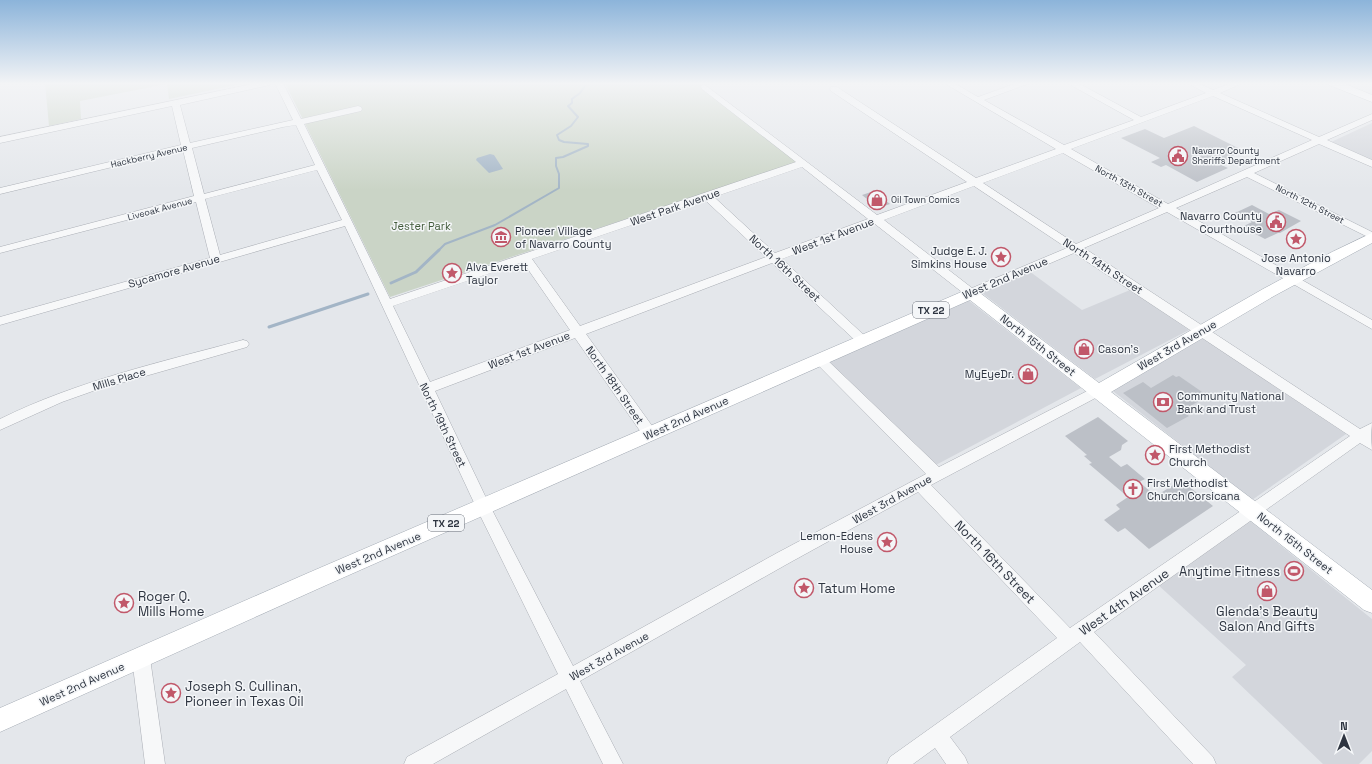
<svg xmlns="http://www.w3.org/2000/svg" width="1372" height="764" font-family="'Space Grotesk',sans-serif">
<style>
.built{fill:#d3d6dc}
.green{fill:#cad4c6}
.water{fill:#a3b5c6}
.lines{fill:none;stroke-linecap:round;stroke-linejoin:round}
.stream-far1{stroke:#a3b5c6;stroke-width:2}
.stream{stroke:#a3b5c6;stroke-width:3}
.building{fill:#bcc0c7}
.minor-casing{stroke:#aaaeb5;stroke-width:1}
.major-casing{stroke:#a5acb5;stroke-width:1}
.minor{fill:#f7f8f9;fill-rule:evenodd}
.major{fill:#fff;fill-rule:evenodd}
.labels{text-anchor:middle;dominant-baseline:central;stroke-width:3;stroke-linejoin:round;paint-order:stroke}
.far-poi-label{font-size:9px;fill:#2e3541;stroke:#f4f6f8;text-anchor:start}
.far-street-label{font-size:9px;fill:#2e3541;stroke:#f4f6f8}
.shield{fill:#f4f6f8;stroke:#696f78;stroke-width:1}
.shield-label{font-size:10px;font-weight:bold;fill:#2e3541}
.street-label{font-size:11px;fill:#2e3541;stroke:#f4f6f8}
.poi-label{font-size:11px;fill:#2e3541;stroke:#f4f6f8;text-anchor:start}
.park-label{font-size:11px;fill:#435c3c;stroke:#f4f6f8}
.near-street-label{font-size:13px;fill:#2e3541;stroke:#f4f6f8}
.near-poi-label{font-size:13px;fill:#2e3541;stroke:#f4f6f8;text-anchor:start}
</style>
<rect width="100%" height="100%" fill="#e4e7eb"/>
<g class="built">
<path d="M 1372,123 L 1372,161 L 1329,143 Z"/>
<path d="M 1029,271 L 1082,310 L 1130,290 L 1189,330 L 1095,379 L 982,293 Z"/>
<path d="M 968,300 L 1081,388 L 932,467 L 828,362 Z"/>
<path d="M 1203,338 L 1346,434 L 1252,500 L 1109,388 Z"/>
<path d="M 1249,520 L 1372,619 L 1372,751 L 1359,764 L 1323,764 L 1232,677 L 1246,665 L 1157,584 Z"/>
</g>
<g class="green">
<path d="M 45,83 L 245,83 L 169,99 L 167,84 L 80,101 L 81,119 L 49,126 Z"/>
<path d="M 285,83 L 714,83 L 701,87 L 799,162 L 390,297 Z"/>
</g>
<path class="water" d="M 490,154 L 494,155 L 503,169 L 489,173 L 476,160 L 477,158 Z"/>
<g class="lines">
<path class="stream-far1" d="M 438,251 L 445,244 L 495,225 L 559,188 L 559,174 L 556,166 L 556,158 L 563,157 L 588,146 L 588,144 L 564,142 L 559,140 L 557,135 L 571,126 L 578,117 L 568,106 L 572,103 L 572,99 L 580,93 L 587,83"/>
<g class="stream">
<path d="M 391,283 L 416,272 L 439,250"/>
<path d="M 269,327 L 368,294"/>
</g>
</g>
<g class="building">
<path d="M 1194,126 L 1244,151 L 1229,157 L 1232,158 L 1217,163 L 1228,168 L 1197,182 L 1166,165 L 1161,167 L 1151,162 L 1160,158 L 1121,138 L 1145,129 L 1164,138 Z"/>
<path d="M 874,191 L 890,204 L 878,208 L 862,195 Z"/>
<path d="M 1252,205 L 1269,214 L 1279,210 L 1301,221 L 1280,233 L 1278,233 L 1265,239 L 1242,227 L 1252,222 L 1235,213 Z"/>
<path d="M 1173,375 L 1176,377 L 1179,376 L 1205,394 L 1202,396 L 1204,398 L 1182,411 L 1189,416 L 1167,428 L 1123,393 L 1143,382 L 1151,388 Z"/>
<path d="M 1098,417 L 1128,441 L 1122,445 L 1121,450 L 1109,457 L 1121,467 L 1127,464 L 1145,479 L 1139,482 L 1156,496 L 1181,480 L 1213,506 L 1149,549 L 1125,528 L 1118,532 L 1104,520 L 1120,509 L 1116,505 L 1128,497 L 1089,464 L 1092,463 L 1084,456 L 1087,455 L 1065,436 Z"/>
</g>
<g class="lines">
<defs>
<g id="minor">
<path d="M 257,83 L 274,83 L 270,85 L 180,105 L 190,143 L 293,120 L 275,83 L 283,83 L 301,119 L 358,106 L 361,107 L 362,109 L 361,111 L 304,124 L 390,299 L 796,162 L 702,89 L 701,87 L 702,85 L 705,85 L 877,215 L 967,182 L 831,91 L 830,89 L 831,87 L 837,87 L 976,178 L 1056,149 L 944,83 L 954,83 L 978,97 L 1017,83 L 1030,83 L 984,100 L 1064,145 L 1134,120 L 1067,83 L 1078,83 L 1141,117 L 1206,93 L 1187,83 L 1198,83 L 1213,90 L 1231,83 L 1243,83 L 1220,93 L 1319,137 L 1372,114 L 1372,120 L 1327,140 L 1372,160 L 1372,167 L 1319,144 L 1254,173 L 1372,232 L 1372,239 L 1247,177 L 1176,208 L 1372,320 L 1372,329 L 1167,212 L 1084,248 L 1360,429 L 1372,423 L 1371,436 L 1372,450 L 1360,443 L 1094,632 L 1213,757 L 1216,764 L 1193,764 L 1080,642 L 950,737 L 965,757 L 968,764 L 946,764 L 935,748 L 913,764 L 887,764 L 890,757 L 1057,638 L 918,492 L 789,563 L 580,681 L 623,764 L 603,764 L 566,689 L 433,764 L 404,764 L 407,757 L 558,674 L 476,507 L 345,226 L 0,325 L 0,317 L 210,258 L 196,202 L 0,253 L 0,247 L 194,196 L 183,150 L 0,194 L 0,188 L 181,145 L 172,106 L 0,143 L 0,137 ZM 1213,96 L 1312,140 L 1168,204 L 1071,149 ZM 296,125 L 315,165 L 204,194 L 192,148 L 283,127 ZM 1063,153 L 1159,208 L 1076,244 L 983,183 ZM 802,167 L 868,219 L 775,253 L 714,197 ZM 317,170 L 342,220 L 220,255 L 205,199 ZM 974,186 L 1067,248 L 972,288 L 884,220 ZM 705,200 L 766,257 L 580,326 L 532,259 ZM 875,224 L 967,296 L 971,297 L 1074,253 L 1350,436 L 1070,628 L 931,485 L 1103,394 L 1105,391 L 1103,388 L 1098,386 L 1093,388 L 939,467 L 823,356 L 819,355 L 815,356 L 813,359 L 815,362 L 926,474 L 777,553 L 573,666 L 489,504 L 435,391 L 575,338 L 645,438 L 650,439 L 655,438 L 657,434 L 655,430 L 586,334 L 772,263 L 858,343 L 862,344 L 866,343 L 868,340 L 866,337 L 782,259 ZM 523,262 L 570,330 L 430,382 L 393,306 Z"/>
<path d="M 243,340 L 247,341 L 249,344 L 247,347 L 93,391 L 62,402 L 0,430 L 0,419 C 77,381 161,362 243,340 Z"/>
<path d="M 141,649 L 147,652 L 150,658 L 165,764 L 145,764 L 132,658 L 135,652 Z"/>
</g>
<g id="major">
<path d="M 1328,83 L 1343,83 L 1372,95 L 1372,102 L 1329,85 Z"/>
<path d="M 1372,233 L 1372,243 L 1274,296 L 1111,392 L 1372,590 L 1372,613 L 1364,610 L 970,300 L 322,587 L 0,732 L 0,708 L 308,573 L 966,290 L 971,288 L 976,290 L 1099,383 L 1263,289 L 1332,252 Z"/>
</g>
</defs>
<use href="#minor" class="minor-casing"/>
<use href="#major" class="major-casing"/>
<use href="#minor" class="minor"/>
<use href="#major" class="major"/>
</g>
<linearGradient id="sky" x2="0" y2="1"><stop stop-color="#8cb4da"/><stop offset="0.44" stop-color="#f3f4f6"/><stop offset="1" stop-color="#f3f4f6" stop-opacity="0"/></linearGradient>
<rect width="1372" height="190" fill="url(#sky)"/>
<defs>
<symbol id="civic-ring" viewBox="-11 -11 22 22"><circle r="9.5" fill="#f4f6f8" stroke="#c1586a" stroke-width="1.5"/><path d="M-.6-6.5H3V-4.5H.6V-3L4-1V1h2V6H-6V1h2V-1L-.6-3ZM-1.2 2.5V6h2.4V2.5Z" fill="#c1586a"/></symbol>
<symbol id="shop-ring" viewBox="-11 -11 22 22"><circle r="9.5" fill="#f4f6f8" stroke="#c1586a" stroke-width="1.5"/><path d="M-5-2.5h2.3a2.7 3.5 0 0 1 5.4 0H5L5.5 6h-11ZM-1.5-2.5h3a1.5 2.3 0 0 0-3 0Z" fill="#c1586a"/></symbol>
<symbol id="museum-ring" viewBox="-11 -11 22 22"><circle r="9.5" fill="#f4f6f8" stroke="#c1586a" stroke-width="1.5"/><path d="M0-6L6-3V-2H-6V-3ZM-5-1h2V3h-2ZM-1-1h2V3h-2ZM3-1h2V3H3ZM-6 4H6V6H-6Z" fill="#c1586a"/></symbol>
<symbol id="sight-ring" viewBox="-11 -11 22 22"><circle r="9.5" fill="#f4f6f8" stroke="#c1586a" stroke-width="1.5"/><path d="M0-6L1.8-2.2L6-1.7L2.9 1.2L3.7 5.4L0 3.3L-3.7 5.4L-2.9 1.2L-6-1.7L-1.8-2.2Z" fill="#c1586a"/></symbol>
<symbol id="bank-ring" viewBox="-11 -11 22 22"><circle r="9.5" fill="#f4f6f8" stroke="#c1586a" stroke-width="1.5"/><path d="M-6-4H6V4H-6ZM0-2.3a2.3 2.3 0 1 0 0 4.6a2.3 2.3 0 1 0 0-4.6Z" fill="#c1586a"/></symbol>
<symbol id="church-ring" viewBox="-11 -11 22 22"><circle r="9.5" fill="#f4f6f8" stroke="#c1586a" stroke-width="1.5"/><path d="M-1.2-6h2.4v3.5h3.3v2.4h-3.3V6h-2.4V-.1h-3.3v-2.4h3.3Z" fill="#c1586a"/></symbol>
<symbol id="stadium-ring" viewBox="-11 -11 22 22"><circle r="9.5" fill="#f4f6f8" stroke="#c1586a" stroke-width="1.5"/><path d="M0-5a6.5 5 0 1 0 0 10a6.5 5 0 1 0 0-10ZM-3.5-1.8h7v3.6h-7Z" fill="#c1586a"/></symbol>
</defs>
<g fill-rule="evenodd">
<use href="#civic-ring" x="1167" y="145" width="22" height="22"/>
<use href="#shop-ring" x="866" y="189" width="22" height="22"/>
<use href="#civic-ring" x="1265" y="211" width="22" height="22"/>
<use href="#museum-ring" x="490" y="226" width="22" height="22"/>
<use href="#sight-ring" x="1285" y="228" width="22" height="22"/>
<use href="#sight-ring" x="990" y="246" width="22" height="22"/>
<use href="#sight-ring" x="441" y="262" width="22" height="22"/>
<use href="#shop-ring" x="1073" y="338" width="22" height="22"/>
<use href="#shop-ring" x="1017" y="363" width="22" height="22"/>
<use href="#bank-ring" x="1152" y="391" width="22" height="22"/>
<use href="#sight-ring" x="1144" y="444" width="22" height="22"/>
<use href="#church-ring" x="1122" y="478" width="22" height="22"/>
<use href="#sight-ring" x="876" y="531" width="22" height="22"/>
<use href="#stadium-ring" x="1283" y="560" width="22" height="22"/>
<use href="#sight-ring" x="793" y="577" width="22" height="22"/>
<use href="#shop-ring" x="1256" y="580" width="22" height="22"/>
<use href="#sight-ring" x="113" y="592" width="22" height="22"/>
<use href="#sight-ring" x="160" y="682" width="22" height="22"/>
</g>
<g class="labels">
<g class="far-poi-label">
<text x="1192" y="151">Navarro County<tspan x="1192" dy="10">Sheriffs Department</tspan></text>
<text x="891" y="200">Oil Town Comics</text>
</g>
<g class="far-street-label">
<text transform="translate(149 156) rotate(-13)">Hackberry Avenue</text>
<text transform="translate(1129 186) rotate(29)">North 13th Street</text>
<text transform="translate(1310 204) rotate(27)">North 12th Street</text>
<text transform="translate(160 209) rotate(-15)">Liveoak Avenue</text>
</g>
<g class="shield">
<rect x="913" y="302" width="36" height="16" rx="3"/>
<rect x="428" y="515" width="36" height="16" rx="3"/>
</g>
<g class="shield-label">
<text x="931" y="310">TX 22</text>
<text x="446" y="523">TX 22</text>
</g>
<g class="street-label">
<text transform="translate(675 207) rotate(-19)">West Park Avenue</text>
<text transform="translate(833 236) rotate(-21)">West 1st Avenue</text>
<text transform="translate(1103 266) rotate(33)">North 14th Street</text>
<text transform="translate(785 268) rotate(43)">North 16th Street</text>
<text transform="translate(174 271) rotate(-16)">Sycamore Avenue</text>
<text transform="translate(1005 278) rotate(-23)">West 2nd Avenue</text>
<text transform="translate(1038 345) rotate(38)">North 15th Street</text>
<text transform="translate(1177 345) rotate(-30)">West 3rd Avenue</text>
<text transform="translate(529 350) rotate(-21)">West 1st Avenue</text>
<text transform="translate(119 379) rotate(-17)">Mills Place</text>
<text transform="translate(615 385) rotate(55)">North 18th Street</text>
<text transform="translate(686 418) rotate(-24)">West 2nd Avenue</text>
<text transform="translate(443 425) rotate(64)">North 19th Street</text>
<text transform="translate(892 499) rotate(-29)">West 3rd Avenue</text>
<text transform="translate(1295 543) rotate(38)">North 15th Street</text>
<text transform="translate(378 553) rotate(-23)">West 2nd Avenue</text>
<text transform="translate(609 656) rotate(-29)">West 3rd Avenue</text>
<text transform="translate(82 684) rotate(-24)">West 2nd Avenue</text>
</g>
<g class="poi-label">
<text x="1262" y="216" text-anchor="end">Navarro County<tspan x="1262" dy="13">Courthouse</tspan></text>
<text x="515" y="231">Pioneer Village<tspan x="515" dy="13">of Navarro County</tspan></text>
<text x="987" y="251" text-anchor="end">Judge E. J.<tspan x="987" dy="13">Simkins House</tspan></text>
<text x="1296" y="258" text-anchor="middle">Jose Antonio<tspan x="1296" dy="13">Navarro</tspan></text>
<text x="466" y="267">Alva Everett<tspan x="466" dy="13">Taylor</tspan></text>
<text x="1098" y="349">Cason's</text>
<text x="1014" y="374" text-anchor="end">MyEyeDr.</text>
<text x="1177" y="396">Community National<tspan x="1177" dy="13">Bank and Trust</tspan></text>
<text x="1169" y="449">First Methodist<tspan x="1169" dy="13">Church</tspan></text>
<text x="1147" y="483">First Methodist<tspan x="1147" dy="13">Church Corsicana</tspan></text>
<text x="873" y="536" text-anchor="end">Lemon-Edens<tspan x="873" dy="13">House</tspan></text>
</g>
<g class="park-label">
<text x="421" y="226">Jester Park</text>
</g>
<g class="near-street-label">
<text transform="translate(995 562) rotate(46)">North 16th Street</text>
<text transform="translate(1124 602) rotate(-35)">West 4th Avenue</text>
</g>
<g class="near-poi-label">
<text x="1280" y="571" text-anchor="end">Anytime Fitness</text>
<text x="818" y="588">Tatum Home</text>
<text x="138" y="596">Roger Q.<tspan x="138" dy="15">Mills Home</tspan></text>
<text x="1267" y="611" text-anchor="middle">Glenda's Beauty<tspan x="1267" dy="15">Salon And Gifts</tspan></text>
<text x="185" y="686">Joseph S. Cullinan,<tspan x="185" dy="15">Pioneer in Texas Oil</tspan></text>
</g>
</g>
<g transform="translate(1344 736)" stroke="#f4f6f8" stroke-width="3" paint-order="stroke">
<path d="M0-3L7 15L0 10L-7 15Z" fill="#2e3541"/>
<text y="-6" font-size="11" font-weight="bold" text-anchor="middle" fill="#2e3541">N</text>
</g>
</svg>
